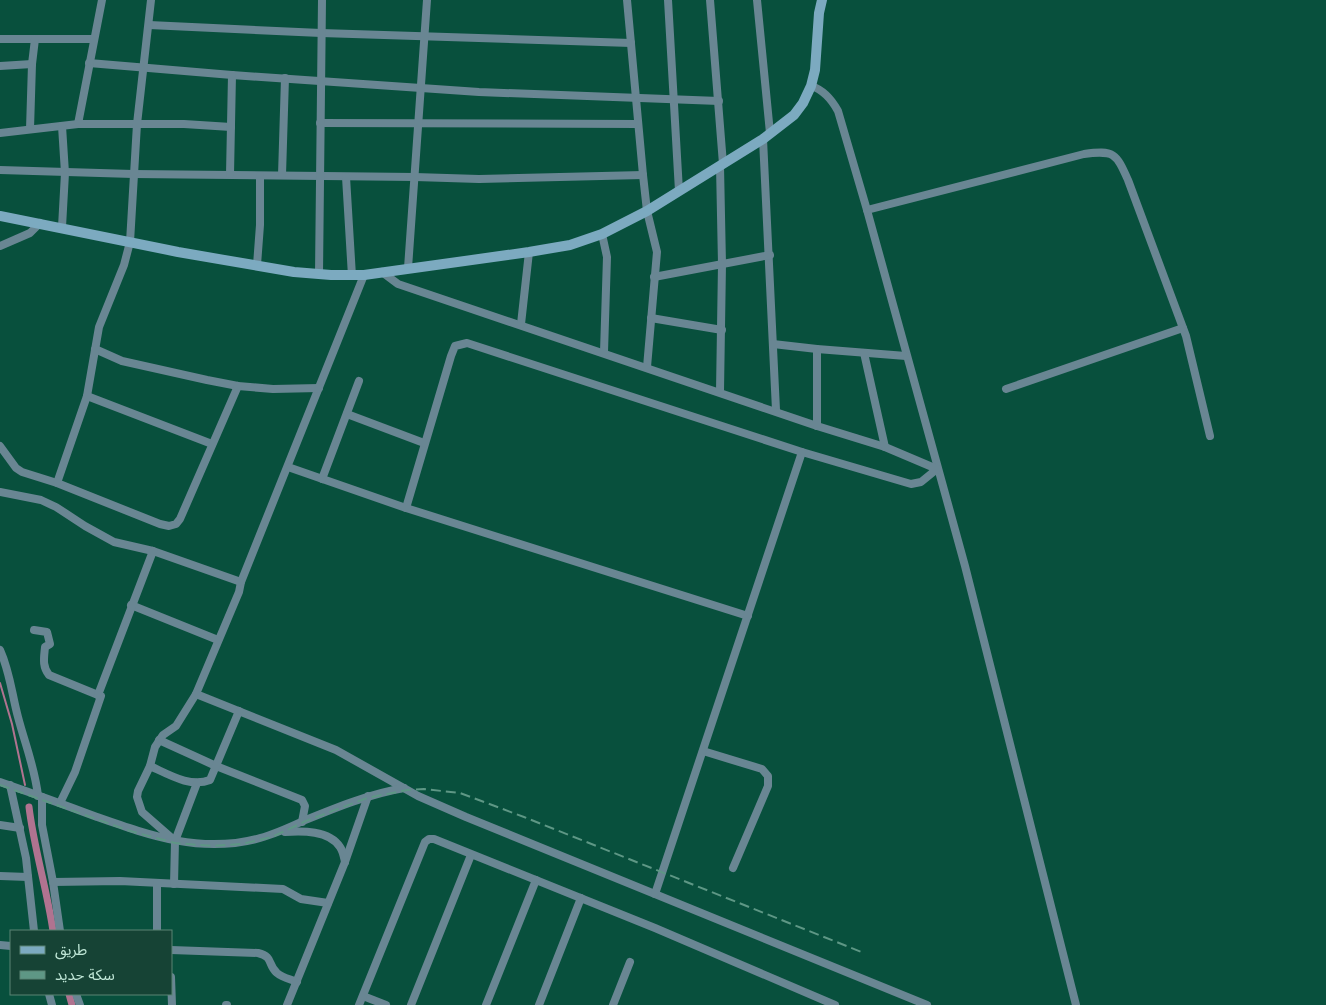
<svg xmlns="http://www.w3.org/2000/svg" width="1326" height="1005" font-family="Mulish,'Noto Sans Arabic',sans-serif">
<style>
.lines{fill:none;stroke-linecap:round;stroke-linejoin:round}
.stream{stroke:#b07390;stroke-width:2}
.canal{stroke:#b07390;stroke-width:7}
.street{stroke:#698693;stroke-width:8}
.secondary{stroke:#7caac0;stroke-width:10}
.rail{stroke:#5e9785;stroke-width:2;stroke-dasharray:10 5;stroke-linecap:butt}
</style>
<rect width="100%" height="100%" fill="#08503d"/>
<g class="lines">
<path class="stream" d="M 0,683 L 12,724 L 25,785"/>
<g class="canal">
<path d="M 29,807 C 34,849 47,889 53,931"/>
<path d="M 69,994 L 72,1005"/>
</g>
<g class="street">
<path d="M 627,0 L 643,175 L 647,211 L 657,252 L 647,367"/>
<path d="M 668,0 L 679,191"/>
<path d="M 710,0 L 723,164"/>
<path d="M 757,0 L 770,133"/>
<path d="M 149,25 L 321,33 L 631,43"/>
<path d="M 0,39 L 94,39"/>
<path d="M 89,63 L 232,75 L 479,92 L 719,101"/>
<path d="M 0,66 L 32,64"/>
<path d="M 811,86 C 824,90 832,100 838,111 L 867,210 L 965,566 L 1076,1005"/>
<path d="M 320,123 L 638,124"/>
<path d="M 78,124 L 102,0"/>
<path d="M 30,129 L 32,64 L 35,39"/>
<path d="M 0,133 L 78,124 L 184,124 L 231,127"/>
<path d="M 763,139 L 776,410"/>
<path d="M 720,166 L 722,264 L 720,391"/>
<path d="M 0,170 L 133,174 L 415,177 L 479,179 L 643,175"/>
<path d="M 230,174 L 232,75"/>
<path d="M 282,175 L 285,78"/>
<path d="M 346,177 L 352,276"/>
<path d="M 867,210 L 1084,154 C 1114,150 1116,153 1128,180 L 1186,336 L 1210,436"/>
<path d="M 62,227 L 65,173 L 62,126"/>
<path d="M 602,234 L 607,257 L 604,352"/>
<path d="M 0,246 L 30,233 L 40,223"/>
<path d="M 257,265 L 260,225 L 260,176"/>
<path d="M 408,268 L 427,0"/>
<path d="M 382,272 L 398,284 L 817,426 L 885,447 L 937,469 L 921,482 L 911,484 L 802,452 L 467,343 L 455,346 L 451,356 L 406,508"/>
<path d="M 319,274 L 322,0"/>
<path d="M 364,275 L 241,582 L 239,592 L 196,694 L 336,750 L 418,796 L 466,817 L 927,1005"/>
<path d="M 654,277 L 770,255"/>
<path d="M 651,318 L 722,330"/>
<path d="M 521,324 L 529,252"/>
<path d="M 773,344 L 817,349 L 906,356"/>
<path d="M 95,349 L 122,361 L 207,380 L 238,386 L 273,389 L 319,388"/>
<path d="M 817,349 L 817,426"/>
<path d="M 864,353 L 885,447"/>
<path d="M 1006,389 L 1183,328"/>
<path d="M 87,396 L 212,444"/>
<path d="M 347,414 L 424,443"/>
<path d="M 0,446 L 16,468 L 22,472 L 57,483 L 160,524 L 169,526 L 176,524 L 180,519 L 238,386"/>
<path d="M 288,467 L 406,508 L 748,616"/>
<path d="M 322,479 L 359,381"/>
<path d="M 57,483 L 87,396 L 99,327 L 124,265 L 130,242 L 137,124 L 151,0"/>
<path d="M 0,492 L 41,500 L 56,507 L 85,526 L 114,542 L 153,551 L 241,582"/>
<path d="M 131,605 L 218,640"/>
<path d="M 34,630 L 47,632 L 50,644 L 45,647 C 44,658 42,666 49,675 L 98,695"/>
<path d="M 0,650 C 10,672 12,695 18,717 C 25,744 35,768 38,796"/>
<path d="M 159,740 L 216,766 L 302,800 L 305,806 L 302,822"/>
<path d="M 703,751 L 762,769 L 768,776 L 768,786 L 733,868"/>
<path d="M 150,766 C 168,774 190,788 210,780 L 239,711"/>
<path d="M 0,782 C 32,793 65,805 97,817 C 151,836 202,854 260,838 C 275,834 288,828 303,821 C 335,808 369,794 404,788"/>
<path d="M 10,785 L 26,858 L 34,931"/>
<path d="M 42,797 L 42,825 L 53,882 L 60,931"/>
<path d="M 60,803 L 75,772 L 101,696 L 98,695 L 153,551"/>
<path d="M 0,825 L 20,828"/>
<path d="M 285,832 C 302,831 329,830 340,847 C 343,851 344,857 345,862"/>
<path d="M 174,840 L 142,812 L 137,797 L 138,791 L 150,766 L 155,747 L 163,735 L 176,726 L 196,694"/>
<path d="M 0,876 L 28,877"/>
<path d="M 53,882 L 120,881 L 283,889 L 301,899 L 328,903"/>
<path d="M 174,884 L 175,841 L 197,783"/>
<path d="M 655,894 L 802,452"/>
<path d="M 157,931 L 157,883"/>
<path d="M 0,945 L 11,946"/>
<path d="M 171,950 L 258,953 C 274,957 267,964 277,973 C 283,978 290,979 297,982"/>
<path d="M 171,977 L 172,1005"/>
<path d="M 49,994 L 52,1005"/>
<path d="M 76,994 L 80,1005"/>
<path d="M 363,996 L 386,1005"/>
<path d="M 226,1005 L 227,1005"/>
<path d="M 287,1005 L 345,862 L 368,796"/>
<path d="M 359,1005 L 425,842 L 429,839 L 434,839 L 655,928 L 835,1005"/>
<path d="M 411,1005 L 471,855"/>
<path d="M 486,1005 L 536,880"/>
<path d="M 539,1005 L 581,898"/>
<path d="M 613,1005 L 630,962"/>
</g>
<path class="secondary" d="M 0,216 L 178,252 L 294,272 L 331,275 L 364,275 L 529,252 L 570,245 L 602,234 L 647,211 L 763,139 L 794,115 L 803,103 L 811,86 L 815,70 L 819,13 L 822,0"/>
<path class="rail" d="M 0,785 L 130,831 L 175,843 L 212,846 L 242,844 L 272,837 L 306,821 L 367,798 L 407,790 L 424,789 L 460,793 L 524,817 L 864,953"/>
</g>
<rect x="10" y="930" width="162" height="65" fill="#164335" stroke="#5a8475"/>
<rect x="20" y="946" width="25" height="8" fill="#7caac0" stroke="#5a8475"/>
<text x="55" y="955" font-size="15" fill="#bfe6d6">طريق</text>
<rect x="20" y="971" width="25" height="8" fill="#5e9785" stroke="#5a8475"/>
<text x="55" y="980" font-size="15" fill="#bfe6d6">سكة حديد</text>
</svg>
